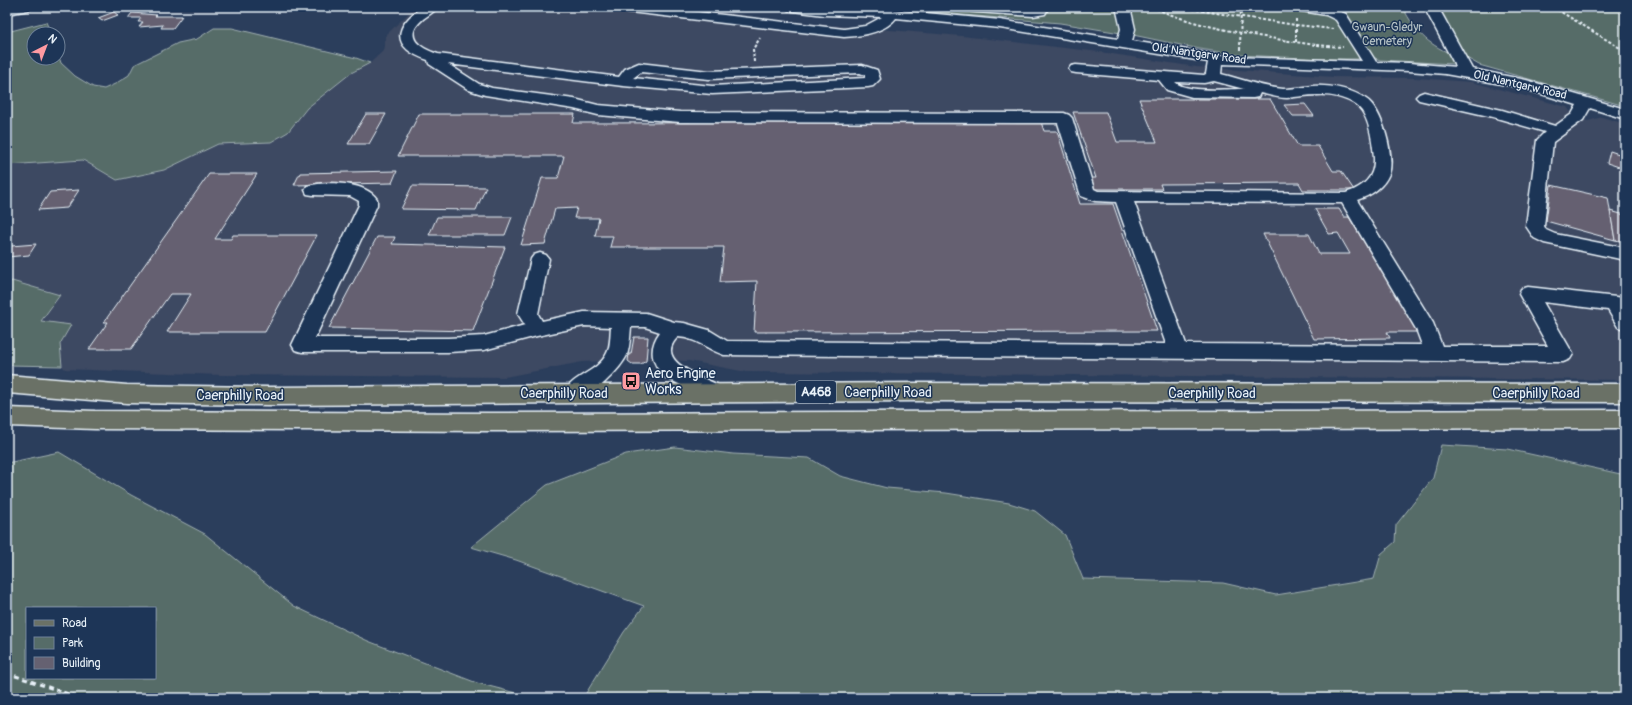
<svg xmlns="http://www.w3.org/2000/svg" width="1632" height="705" font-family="Pangolin,sans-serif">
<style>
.built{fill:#3c4862}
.green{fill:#566c68;stroke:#9faeb0;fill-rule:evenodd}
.building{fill:#656171;stroke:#e8f1f8}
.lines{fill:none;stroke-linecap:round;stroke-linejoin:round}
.minor-casing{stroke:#e8f1f8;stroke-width:3}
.major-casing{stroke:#e8f1f8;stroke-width:3}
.path-far1{stroke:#e8f1f8;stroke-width:2;stroke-dasharray:3 2;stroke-linecap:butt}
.path{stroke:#e8f1f8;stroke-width:3;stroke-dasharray:5 3.5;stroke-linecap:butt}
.minor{fill:#1d3557;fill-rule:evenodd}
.major{fill:#6a7166;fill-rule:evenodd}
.labels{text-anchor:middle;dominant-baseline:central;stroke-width:3;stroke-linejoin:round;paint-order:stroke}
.far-park-label{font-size:12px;fill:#b5c2c6;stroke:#1d3557}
.far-street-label{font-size:12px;fill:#e8f1f8;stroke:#1d3557}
.shield{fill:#1d3557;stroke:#abb9c8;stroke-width:1}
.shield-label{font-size:13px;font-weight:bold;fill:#e8f1f8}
.poi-label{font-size:14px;fill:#e8f1f8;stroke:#1d3557;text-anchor:start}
.street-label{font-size:14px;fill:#e8f1f8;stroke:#1d3557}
</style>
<rect width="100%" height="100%" fill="#2b3e5c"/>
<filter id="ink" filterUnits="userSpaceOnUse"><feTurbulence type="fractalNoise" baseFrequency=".025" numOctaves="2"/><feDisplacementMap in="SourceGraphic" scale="8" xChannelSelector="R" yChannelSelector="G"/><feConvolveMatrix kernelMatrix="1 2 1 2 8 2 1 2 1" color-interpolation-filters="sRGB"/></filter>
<g filter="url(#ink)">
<path class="built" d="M 415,7 L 686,7 L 781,21 L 962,36 L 1100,52 L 1196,67 L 1334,77 L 1416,78 L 1472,82 L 1567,107 L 1572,114 L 1588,121 L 1602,117 L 1625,124 L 1625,380 L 746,372 L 689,361 L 635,360 L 582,362 L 505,377 L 221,375 L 65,369 L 62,366 L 60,344 L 41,321 L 60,295 L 12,281 L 7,283 L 7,165 L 83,160 L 117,180 L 164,170 L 218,144 L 271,142 L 288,132 L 307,108 L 351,73 L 370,63 L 383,51 L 386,35 Z"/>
<g class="green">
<path d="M 823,7 L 1425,7 L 1427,10 L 1403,8 C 1416,32 1426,43 1451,54 L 1454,64 L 1380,60 L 1373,57 L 1361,56 L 1358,59 L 1327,59 L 1239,55 L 1200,49 L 1133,35 L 1060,23 L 904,10 Z"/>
<path d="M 1438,7 L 1625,7 L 1625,106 L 1479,65 L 1465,57 Z"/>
<path d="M 46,22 L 51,34 L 34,34 L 34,58 L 58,58 L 58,54 L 61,63 L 75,76 L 93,87 L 104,89 L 115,84 L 129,75 L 134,65 L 178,43 L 197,39 L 214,28 L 232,28 L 356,58 L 370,63 L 351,73 L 307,108 L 288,132 L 271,142 L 218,144 L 164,170 L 117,180 L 83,160 L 7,165 L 7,32 Z"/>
<path d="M 12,281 L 60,295 L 41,321 L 71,325 L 60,344 L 62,366 L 7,365 L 7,283 Z"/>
<path d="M 1441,445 L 1507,449 L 1625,475 L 1625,698 L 583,698 L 624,632 L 644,606 L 516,560 L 471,547 L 547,485 L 626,454 L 675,447 L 733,454 L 809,458 L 840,476 L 887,488 L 946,493 L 1009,503 L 1035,511 L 1065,535 L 1083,579 L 1223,583 L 1276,595 L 1374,579 L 1381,554 L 1395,542 L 1396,525 L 1433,478 Z"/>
<path d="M 59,452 L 131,495 L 205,534 L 294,606 L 368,641 L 477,683 L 535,698 L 7,698 L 7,463 ZM 27,608 L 155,608 L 155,678 L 27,678 Z"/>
</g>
<g class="building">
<path d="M 114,12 L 118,15 L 102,21 L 98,18 Z"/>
<path d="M 132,13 L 157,15 L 155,16 L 182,16 L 173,28 L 161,28 L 163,25 L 139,27 L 143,22 L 138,22 L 141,18 L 128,18 Z"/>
<path d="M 1139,99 L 1270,99 L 1298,146 L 1318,146 L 1333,171 L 1341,171 L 1354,190 L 1303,190 L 1299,183 L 1160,184 L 1162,189 L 1094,189 L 1090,178 L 1096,178 L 1073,112 L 1106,112 L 1117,142 L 1157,142 Z"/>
<path d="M 1305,104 L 1314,116 L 1293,116 L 1284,105 Z"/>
<path d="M 366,114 L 386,114 L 369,144 L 348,144 Z"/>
<path d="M 419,114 L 575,114 L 573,123 L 1041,122 L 1044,131 L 1057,131 L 1080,204 L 1113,204 L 1157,331 L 754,332 L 757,281 L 720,282 L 724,247 L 610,247 L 613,236 L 595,236 L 599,218 L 574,218 L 577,208 L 555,209 L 545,244 L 521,245 L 542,178 L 558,178 L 564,156 L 398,156 Z"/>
<path d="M 1610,151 L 1625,156 L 1625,169 L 1607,163 Z"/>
<path d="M 397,171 L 392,183 L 294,185 L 300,173 Z"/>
<path d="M 209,174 L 257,174 L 215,239 L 231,239 L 233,235 L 317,235 L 265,332 L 167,332 L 191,294 L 170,294 L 131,349 L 89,349 L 108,322 L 104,322 Z"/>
<path d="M 1551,185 L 1608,198 L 1615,240 L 1546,221 Z"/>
<path d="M 412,186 L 486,187 L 476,210 L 401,209 Z"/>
<path d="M 79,190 L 67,208 L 38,210 L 50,192 Z"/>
<path d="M 1315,209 L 1339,209 L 1344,217 L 1349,217 L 1418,332 L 1387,332 L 1390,338 L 1314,339 L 1263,234 L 1309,234 L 1319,254 L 1350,254 L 1338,233 L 1329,234 Z"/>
<path d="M 1610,211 L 1625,215 L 1625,242 L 1615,240 Z"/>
<path d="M 437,217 L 512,217 L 505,235 L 429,235 Z"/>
<path d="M 377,237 L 395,237 L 392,244 L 505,247 L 473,331 L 329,328 Z"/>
<path d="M 36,244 L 29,255 L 7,257 L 7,252 L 11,246 Z"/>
<path d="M 634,337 L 648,337 L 646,361 L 641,364 L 632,364 L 628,361 L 629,354 L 631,354 Z"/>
</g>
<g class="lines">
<defs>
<g id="minor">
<path d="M 7,7 L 31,7 L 29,10 L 7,14 Z"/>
<path d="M 422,7 L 438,7 C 434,12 428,15 423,19 C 402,37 420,48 438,54 L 619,77 L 625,69 L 639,63 L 709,71 L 862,65 L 877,70 L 880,79 L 873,86 L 868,87 L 712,94 L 623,86 L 448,64 L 479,84 L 492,88 L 574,99 L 598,105 L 680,112 L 1064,113 L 1069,115 L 1072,118 L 1094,189 L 1098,191 L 1346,193 C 1363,187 1375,178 1374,158 C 1373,144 1370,123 1362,111 C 1354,99 1331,94 1318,95 C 1307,95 1297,97 1287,98 C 1278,98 1269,95 1260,93 L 1258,97 L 1253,98 L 1192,97 L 1167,90 L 1159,80 L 1076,73 L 1071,72 L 1069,69 L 1071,66 L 1076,65 L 1204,75 L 1206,74 L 1208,62 L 1000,28 L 896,18 C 884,33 861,36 844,37 L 621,11 L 616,10 L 614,7 L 655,7 L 844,29 L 865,26 L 882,17 L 824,15 L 793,11 L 788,10 L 786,7 L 883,9 L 1000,20 L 1118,39 L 1121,29 L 1116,7 L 1130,7 L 1135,29 L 1132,41 L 1231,57 L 1362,61 L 1336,20 L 1326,15 L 1296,10 L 1294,7 L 1329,7 L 1346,14 L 1376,62 L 1409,63 L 1456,67 L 1424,7 L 1438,7 L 1472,69 L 1526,80 L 1625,109 L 1625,119 L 1590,108 L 1583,120 L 1553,142 L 1544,226 L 1546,230 L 1555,234 L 1625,248 L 1625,260 L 1544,243 L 1534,238 L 1526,226 L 1537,140 L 1545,132 L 1493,117 L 1419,100 L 1416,97 L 1419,94 L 1424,92 L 1502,110 L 1555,126 L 1572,114 L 1577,105 L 1518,87 L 1445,74 L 1409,71 L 1222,64 L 1221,74 C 1241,79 1262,87 1283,89 C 1293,89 1303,87 1313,86 C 1330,85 1352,89 1366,99 C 1382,109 1395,156 1389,174 C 1383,188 1370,196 1357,200 L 1433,323 L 1442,346 L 1548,346 L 1519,294 L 1521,289 L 1528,287 L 1625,298 L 1625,329 L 1618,327 L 1608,310 L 1543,302 L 1573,354 L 1570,359 L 1563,362 L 724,355 C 708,350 696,338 678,337 C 652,362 705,378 721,386 L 724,392 L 721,398 L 714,400 L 666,378 C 651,364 648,348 660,332 L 645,327 L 631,327 C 630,336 630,346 627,355 C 621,369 591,398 576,401 C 573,401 570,400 567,399 L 564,393 C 572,376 597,372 606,355 C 611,347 610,335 611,327 L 584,326 L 537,336 L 484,350 L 448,352 L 302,352 L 295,350 L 292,345 L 359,205 L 359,201 L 350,196 L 313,195 L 307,194 L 305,190 L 307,186 C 325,181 365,181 377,199 L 377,205 L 315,338 L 448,338 L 484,336 L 525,325 L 518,314 L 531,259 L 534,255 L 540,253 L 546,255 L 549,259 L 538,314 L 542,321 L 584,312 L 646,313 L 674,322 L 684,323 L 709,330 L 727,341 L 1166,344 L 1116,202 L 1095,201 L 1081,196 L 1058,123 L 680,122 L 598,115 L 574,109 L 485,95 L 469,90 L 429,64 L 428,60 C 391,48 393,27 422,7 ZM 641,72 L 709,79 L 860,73 L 865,75 L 865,78 L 712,86 L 633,78 ZM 1214,81 L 1244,89 C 1229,89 1186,93 1175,82 L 1204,83 ZM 1134,202 L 1342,203 L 1416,329 L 1422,345 L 1186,344 Z"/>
<path d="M 955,7 L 1049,7 L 1045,14 L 1033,16 L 962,11 L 957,10 Z"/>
</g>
<g id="major">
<path d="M 7,375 L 127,385 L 269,387 L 920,383 L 1625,384 L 1625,402 L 920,401 L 269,405 L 127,403 L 7,393 Z"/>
<path d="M 7,408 L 95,411 L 489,413 L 1625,410 L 1625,428 L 489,431 L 95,429 L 7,426 Z"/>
</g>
</defs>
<use href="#minor" class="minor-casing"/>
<use href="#major" class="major-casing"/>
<g class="path-far1">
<path d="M 1152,7 C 1190,24 1229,31 1270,38 C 1294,42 1318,46 1343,47"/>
<path d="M 1177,7 L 1296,25 L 1333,29"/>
<path d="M 1553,7 L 1625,51"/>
<path d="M 1296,19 L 1296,42"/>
<path d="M 1240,50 L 1241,7"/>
<path d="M 754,62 L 753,49 L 760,38"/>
</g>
<path class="path" d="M 7,673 L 80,698"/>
<use href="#minor" class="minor"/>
<use href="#major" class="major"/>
</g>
</g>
<defs>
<symbol id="bus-square" viewBox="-11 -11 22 22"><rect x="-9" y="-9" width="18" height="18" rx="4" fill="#ff9aa2" stroke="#1d3557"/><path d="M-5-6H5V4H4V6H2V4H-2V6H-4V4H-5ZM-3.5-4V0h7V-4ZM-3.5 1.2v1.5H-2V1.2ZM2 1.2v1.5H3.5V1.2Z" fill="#111"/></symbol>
</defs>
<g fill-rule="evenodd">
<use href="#bus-square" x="620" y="370" width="22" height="22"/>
</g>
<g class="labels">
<g class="far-park-label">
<text x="1387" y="27">Gwaun-Gledyr<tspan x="1387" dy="14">Cemetery</tspan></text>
</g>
<g class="far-street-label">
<text transform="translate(1199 54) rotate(8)">Old Nantgarw Road</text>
<text transform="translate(1520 85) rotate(13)">Old Nantgarw Road</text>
</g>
<rect class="shield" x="796" y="381" width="40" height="22" rx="3"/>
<g class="shield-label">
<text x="816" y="392">A468</text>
</g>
<g class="poi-label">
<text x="645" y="373">Aero Engine<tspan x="645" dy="16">Works</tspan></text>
</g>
<g class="street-label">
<text x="888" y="392">Caerphilly Road</text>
<text x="564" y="393">Caerphilly Road</text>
<text x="1212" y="393">Caerphilly Road</text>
<text x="1536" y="393">Caerphilly Road</text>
<text x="240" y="395">Caerphilly Road</text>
</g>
</g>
<rect width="1632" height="705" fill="none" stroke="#1d3557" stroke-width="24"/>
<rect x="12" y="12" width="1608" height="681" fill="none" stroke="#e8f1f8" stroke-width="1.5" filter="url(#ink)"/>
<rect x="26" y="607" width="130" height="72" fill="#1d3557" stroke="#6e8097"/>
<rect x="34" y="620" width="20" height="6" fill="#6a7166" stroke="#6e8097"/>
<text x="62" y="627" font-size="12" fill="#e8f1f8">Road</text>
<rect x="34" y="637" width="20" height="12" fill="#566c68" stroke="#6e8097"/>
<text x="62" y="647" font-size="12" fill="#e8f1f8">Park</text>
<rect x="34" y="657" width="20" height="12" fill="#656171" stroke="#6e8097"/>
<text x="62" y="667" font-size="12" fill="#e8f1f8">Building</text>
<g transform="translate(46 46) rotate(42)"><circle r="19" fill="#1d3557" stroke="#6e8097"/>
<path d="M0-3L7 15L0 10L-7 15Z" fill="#ff9aa2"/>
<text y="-6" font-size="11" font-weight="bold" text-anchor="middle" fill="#e8f1f8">N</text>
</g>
</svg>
